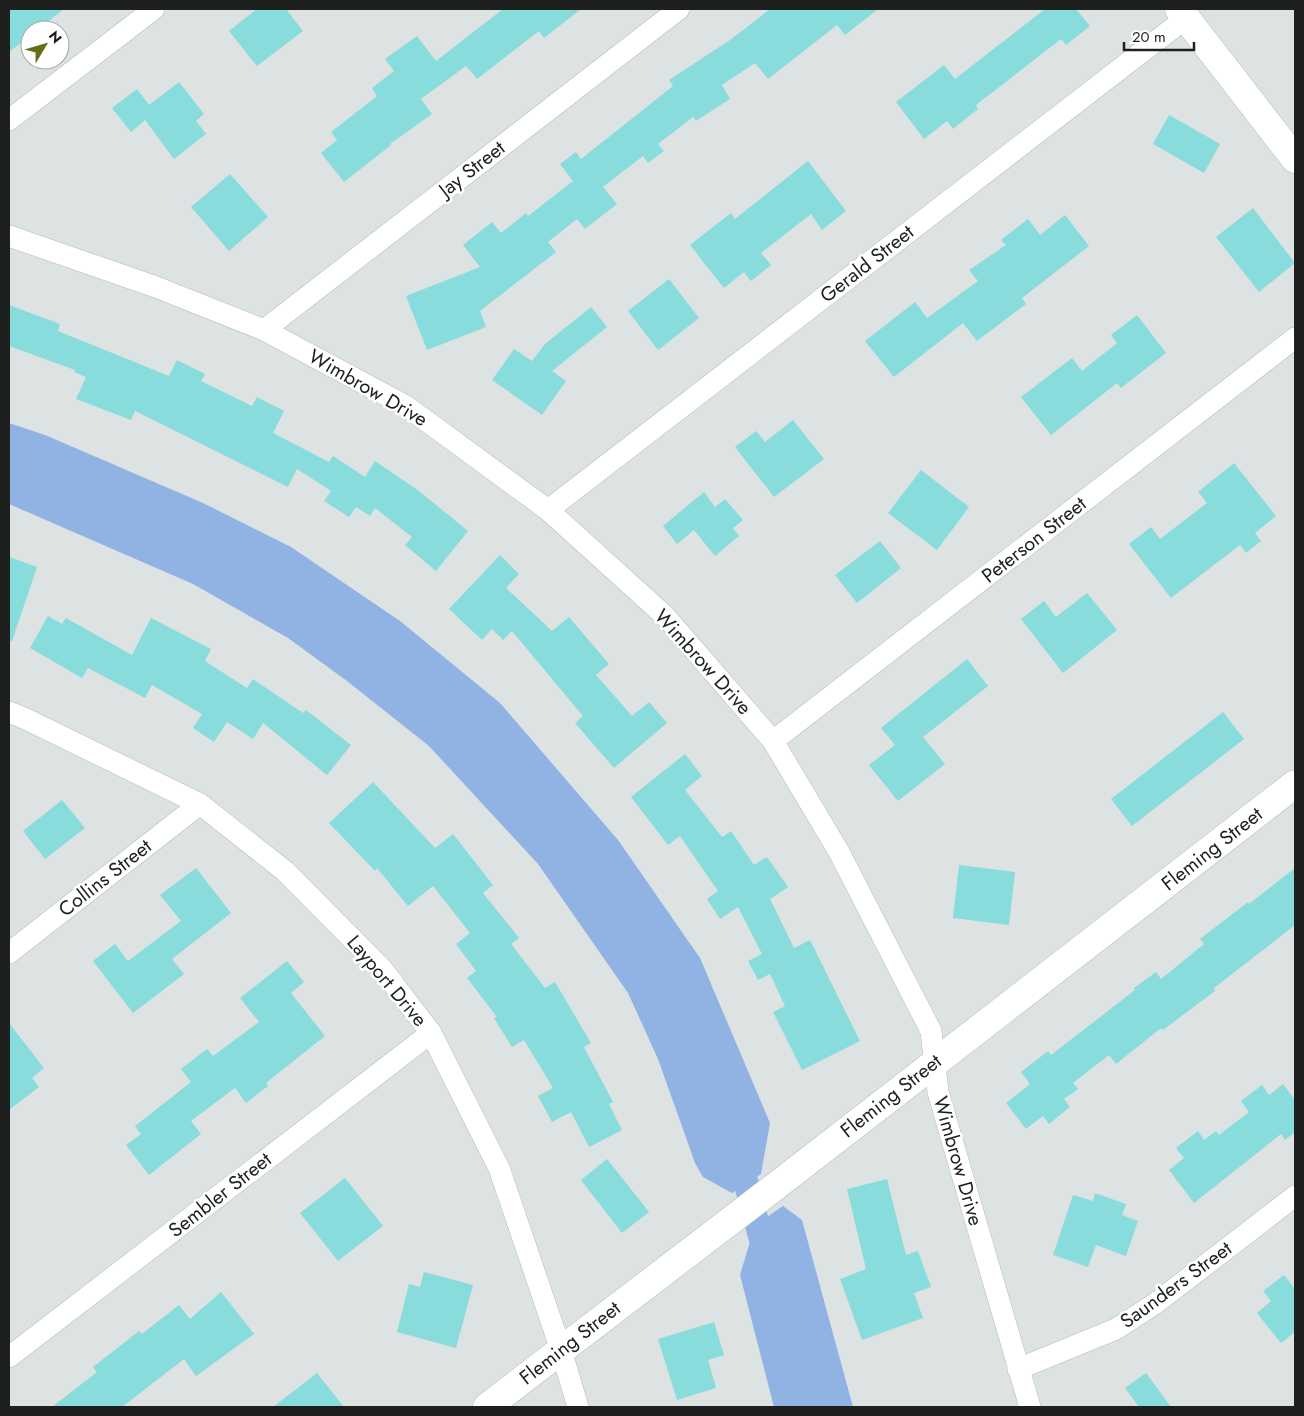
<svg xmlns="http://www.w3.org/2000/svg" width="1304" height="1416" font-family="Jost,sans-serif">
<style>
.water{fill:#90b3e4}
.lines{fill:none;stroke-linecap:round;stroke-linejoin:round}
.canal{stroke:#90b3e4;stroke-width:25}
.building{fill:#89dcdc}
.minor-casing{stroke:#b6bbbc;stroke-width:22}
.tertiary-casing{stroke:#b6bbbc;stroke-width:29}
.minor{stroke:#fff;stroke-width:21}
.tertiary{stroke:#fff;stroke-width:28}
.labels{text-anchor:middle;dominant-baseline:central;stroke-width:5;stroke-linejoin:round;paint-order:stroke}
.street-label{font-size:20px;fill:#1e2020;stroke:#fff}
</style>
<rect width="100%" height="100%" fill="#dde2e3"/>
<g class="water">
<path d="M 9,423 L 45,435 L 203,503 L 291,547 L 400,621 L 500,703 L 618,840 L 700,958 L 770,1123 L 761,1174 L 732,1193 L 703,1177 L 695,1163 L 658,1059 L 628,993 L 538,864 L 429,746 L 347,681 L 288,638 L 193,584 L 9,504 Z"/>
<path d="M 783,1206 L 802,1220 L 853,1407 L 774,1407 L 740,1275 L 755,1225 Z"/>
</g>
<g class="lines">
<path class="canal" d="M 736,1152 L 740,1161 L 766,1256"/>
</g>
<g class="building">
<path d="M 9,9 L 64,9 L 37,30 L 30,30 L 30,36 L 9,52 Z"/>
<path d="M 257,9 L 286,9 L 303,31 L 257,66 L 229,31 Z"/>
<path d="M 503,9 L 581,9 L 544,38 L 539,31 L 477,79 L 466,66 L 421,99 L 432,114 L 390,144 L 391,145 L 344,182 L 321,153 L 337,140 L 331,132 L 377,96 L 372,88 L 394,71 L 385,59 L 417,36 L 436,61 Z"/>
<path d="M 770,9 L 878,9 L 845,35 L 837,25 L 768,79 L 755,63 L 722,85 L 730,99 L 696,121 L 693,117 L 658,144 L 664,151 L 648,163 L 643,156 L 603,187 L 617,204 L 585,229 L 577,219 L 548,242 L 556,252 L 480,311 L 486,327 L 427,350 L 406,296 L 480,267 L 463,245 L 492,222 L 501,233 L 526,213 L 528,216 L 573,181 L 560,164 L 576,152 L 581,159 L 673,86 L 669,80 L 730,40 Z"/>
<path d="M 1045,9 L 1076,9 L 1090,26 L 1066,45 L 1061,39 L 976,105 L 978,109 L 953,129 L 947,121 L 924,139 L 896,102 L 944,65 L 955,79 Z"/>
<path d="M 179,82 L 204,114 L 196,121 L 206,134 L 174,159 L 145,120 L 131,132 L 112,108 L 137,89 L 149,105 Z"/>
<path d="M 1169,115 L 1220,144 L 1204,173 L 1153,144 Z"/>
<path d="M 808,161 L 846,211 L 822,230 L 811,214 L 761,253 L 771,265 L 751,281 L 744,272 L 724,288 L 690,245 L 731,213 L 735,219 Z"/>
<path d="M 230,174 L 268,217 L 229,251 L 191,207 Z"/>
<path d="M 1253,208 L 1295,263 L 1259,292 L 1216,237 Z"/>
<path d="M 1065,215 L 1089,246 L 1022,298 L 1026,304 L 977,341 L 963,323 L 894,377 L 865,341 L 915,302 L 927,318 L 978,281 L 969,270 L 1006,245 L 1001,240 L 1028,219 L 1040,235 Z"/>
<path d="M 669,279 L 699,318 L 658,350 L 628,311 Z"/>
<path d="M 9,305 L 60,324 L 58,331 L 169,376 L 177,360 L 205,374 L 201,381 L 252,406 L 257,397 L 284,411 L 273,433 L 329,462 L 333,456 L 365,477 L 375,461 L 419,491 L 468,531 L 436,571 L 405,545 L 412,537 L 375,508 L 370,516 L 356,507 L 349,517 L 324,501 L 331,491 L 297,469 L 288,487 L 135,411 L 131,420 L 76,399 L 86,377 L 74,372 L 75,370 L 9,346 Z"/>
<path d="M 591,307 L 607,327 L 552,371 L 566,381 L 542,415 L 492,380 L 514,349 L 532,361 L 545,344 Z"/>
<path d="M 1137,315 L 1166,353 L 1121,388 L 1117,383 L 1051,435 L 1021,397 L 1072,358 L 1082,371 L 1117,343 L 1111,335 Z"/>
<path d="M 793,420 L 824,459 L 774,497 L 735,447 L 756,431 L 765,442 Z"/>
<path d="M 1234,463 L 1276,516 L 1255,533 L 1261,541 L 1246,553 L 1240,545 L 1171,598 L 1129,544 L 1151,527 L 1160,539 L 1207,503 L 1198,492 Z"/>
<path d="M 921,470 L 969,507 L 937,550 L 888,513 Z"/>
<path d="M 704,492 L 715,507 L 725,499 L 743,520 L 733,528 L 739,536 L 715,556 L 694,530 L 677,544 L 663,526 Z"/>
<path d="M 880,541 L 901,568 L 857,603 L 835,575 Z"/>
<path d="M 500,555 L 519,574 L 506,588 L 552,631 L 569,617 L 609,664 L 596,675 L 632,716 L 649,702 L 667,723 L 614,768 L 575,723 L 583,716 L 512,631 L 503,640 L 492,629 L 482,640 L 449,609 Z"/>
<path d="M 9,557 L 37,567 L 12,641 L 9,641 Z"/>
<path d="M 1087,593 L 1117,630 L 1063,673 L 1021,619 L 1044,601 L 1056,617 Z"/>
<path d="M 48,616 L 62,624 L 66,618 L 132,655 L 151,618 L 211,649 L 205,661 L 247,688 L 253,679 L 303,713 L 306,710 L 351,745 L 327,775 L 263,723 L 253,739 L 227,722 L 214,742 L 193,728 L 202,714 L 152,685 L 145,698 L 88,668 L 82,678 L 30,648 Z"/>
<path d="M 967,659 L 988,686 L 923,737 L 945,764 L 898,801 L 869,765 L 895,745 L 881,728 Z"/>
<path d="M 1223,712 L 1244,739 L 1132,826 L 1111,799 Z"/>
<path d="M 685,754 L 702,776 L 685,790 L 722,837 L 731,831 L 754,865 L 767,857 L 788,887 L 770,899 L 794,948 L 810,940 L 860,1041 L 802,1070 L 773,1012 L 785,1006 L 770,974 L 758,980 L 748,961 L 762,954 L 738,907 L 720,919 L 707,899 L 718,891 L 680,836 L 668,845 L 631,797 Z"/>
<path d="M 373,782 L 435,848 L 453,834 L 493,885 L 483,893 L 519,938 L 511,944 L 545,988 L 555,982 L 591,1043 L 584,1047 L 613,1102 L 609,1104 L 622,1130 L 589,1147 L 571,1112 L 552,1122 L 538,1096 L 553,1088 L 524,1040 L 512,1047 L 494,1018 L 497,1017 L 467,978 L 476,971 L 456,944 L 470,933 L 433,886 L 408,906 L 377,868 L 375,871 L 329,823 Z"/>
<path d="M 62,800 L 85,828 L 45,859 L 23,831 Z"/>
<path d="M 959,865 L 1015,872 L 1009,925 L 953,918 Z"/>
<path d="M 196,868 L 231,913 L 172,959 L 184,974 L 133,1013 L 93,961 L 115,944 L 128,961 L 181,921 L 160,895 Z"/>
<path d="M 1295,868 L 1295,925 L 1214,988 L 1215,991 L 1163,1030 L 1161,1028 L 1116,1064 L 1109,1055 L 1073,1083 L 1078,1089 L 1064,1099 L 1070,1107 L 1049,1124 L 1043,1116 L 1026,1129 L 1006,1103 L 1030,1084 L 1021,1072 L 1048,1051 L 1051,1055 L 1135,990 L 1134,988 L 1156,972 L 1161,979 L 1204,944 L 1200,939 L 1248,902 L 1249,904 Z"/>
<path d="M 287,961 L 304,982 L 291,993 L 325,1036 L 266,1083 L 268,1086 L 246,1103 L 235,1088 L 191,1121 L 201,1134 L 149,1175 L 126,1145 L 141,1134 L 135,1126 L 191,1082 L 181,1069 L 207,1049 L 213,1056 L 259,1022 L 240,998 Z"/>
<path d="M 9,1023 L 44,1068 L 32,1078 L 39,1087 L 9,1110 Z"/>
<path d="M 1283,1084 L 1295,1100 L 1295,1132 L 1285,1140 L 1281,1134 L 1194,1203 L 1169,1170 L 1184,1158 L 1176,1148 L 1198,1131 L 1204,1140 L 1216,1131 L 1219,1135 L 1249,1112 L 1241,1101 L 1262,1085 L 1269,1095 Z"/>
<path d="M 607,1159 L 649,1212 L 622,1233 L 581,1180 Z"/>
<path d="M 345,1178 L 383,1226 L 338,1261 L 300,1213 Z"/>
<path d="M 887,1179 L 906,1255 L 918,1251 L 931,1287 L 914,1293 L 923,1318 L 862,1340 L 840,1279 L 866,1269 L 847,1189 Z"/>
<path d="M 1095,1193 L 1126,1204 L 1122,1215 L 1138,1221 L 1126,1256 L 1096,1245 L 1088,1267 L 1053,1255 L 1073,1195 L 1093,1201 Z"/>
<path d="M 424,1272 L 473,1285 L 456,1348 L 397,1332 L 409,1284 L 420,1287 Z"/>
<path d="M 1284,1275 L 1295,1289 L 1295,1332 L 1281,1343 L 1257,1313 L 1271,1301 L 1263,1291 Z"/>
<path d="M 221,1292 L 254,1334 L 196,1376 L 184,1359 L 122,1407 L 52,1407 L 97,1372 L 93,1367 L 139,1331 L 142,1334 L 179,1305 L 190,1319 Z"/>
<path d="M 714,1322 L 724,1355 L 708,1360 L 716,1388 L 677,1400 L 658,1339 Z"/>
<path d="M 317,1373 L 344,1407 L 273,1407 Z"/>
<path d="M 1146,1373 L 1171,1407 L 1139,1407 L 1125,1388 Z"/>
</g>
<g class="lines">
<defs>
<g id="minor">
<path d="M 9,120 L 154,9"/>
<path d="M 9,236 L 156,287 L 264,330 L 406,406 L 548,510 L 665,616 L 773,741 L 839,852 L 931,1031 L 938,1092 L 1030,1407"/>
<path d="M 264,330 L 679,9"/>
<path d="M 548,510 L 1186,18"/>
<path d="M 9,712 L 26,719 L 200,804 L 285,871 L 382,969 L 431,1033 L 499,1168 L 561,1350 L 578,1407"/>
<path d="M 773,741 L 1295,338"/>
<path d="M 9,953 L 200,804"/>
<path d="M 9,1357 L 431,1033"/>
<path d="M 1018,1369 L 1116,1329 L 1156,1303 L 1295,1196"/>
</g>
<g id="tertiary">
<path d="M 1179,9 L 1295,159"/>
<path d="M 487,1407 L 772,1189 L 1295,784"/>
</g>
</defs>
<use href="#minor" class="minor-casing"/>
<use href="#tertiary" class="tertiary-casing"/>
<use href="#minor" class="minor"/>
<use href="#tertiary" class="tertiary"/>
</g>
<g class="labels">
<g class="street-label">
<text transform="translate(472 169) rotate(-38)">Jay Street</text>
<text transform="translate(867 264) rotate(-38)">Gerald Street</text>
<text transform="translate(368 388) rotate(30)">Wimbrow Drive</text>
<text transform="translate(1034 540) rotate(-38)">Peterson Street</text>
<text transform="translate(703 662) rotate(48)">Wimbrow Drive</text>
<text transform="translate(1212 849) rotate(-38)">Fleming Street</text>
<text transform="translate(105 878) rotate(-38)">Collins Street</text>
<text transform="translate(387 981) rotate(50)">Layport Drive</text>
<text transform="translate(891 1096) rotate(-38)">Fleming Street</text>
<text transform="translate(958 1161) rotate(74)">Wimbrow Drive</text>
<text transform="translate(220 1195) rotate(-38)">Sembler Street</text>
<text transform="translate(1176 1285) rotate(-36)">Saunders Street</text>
<text transform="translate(570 1343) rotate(-38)">Fleming Street</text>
</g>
</g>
<rect width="1304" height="1416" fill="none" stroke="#1e2020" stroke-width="20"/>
<g transform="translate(45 45) rotate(52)"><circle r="24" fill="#ffffff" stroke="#a5a6a6"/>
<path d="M0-4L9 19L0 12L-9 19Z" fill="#676f16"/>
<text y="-8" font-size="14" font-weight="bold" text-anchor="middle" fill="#1e2020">N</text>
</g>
<path d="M1124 42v8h70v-8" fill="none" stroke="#1e2020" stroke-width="2.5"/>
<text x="1132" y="42" font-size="15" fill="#1e2020" stroke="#ffffff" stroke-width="4" paint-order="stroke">20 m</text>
</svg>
